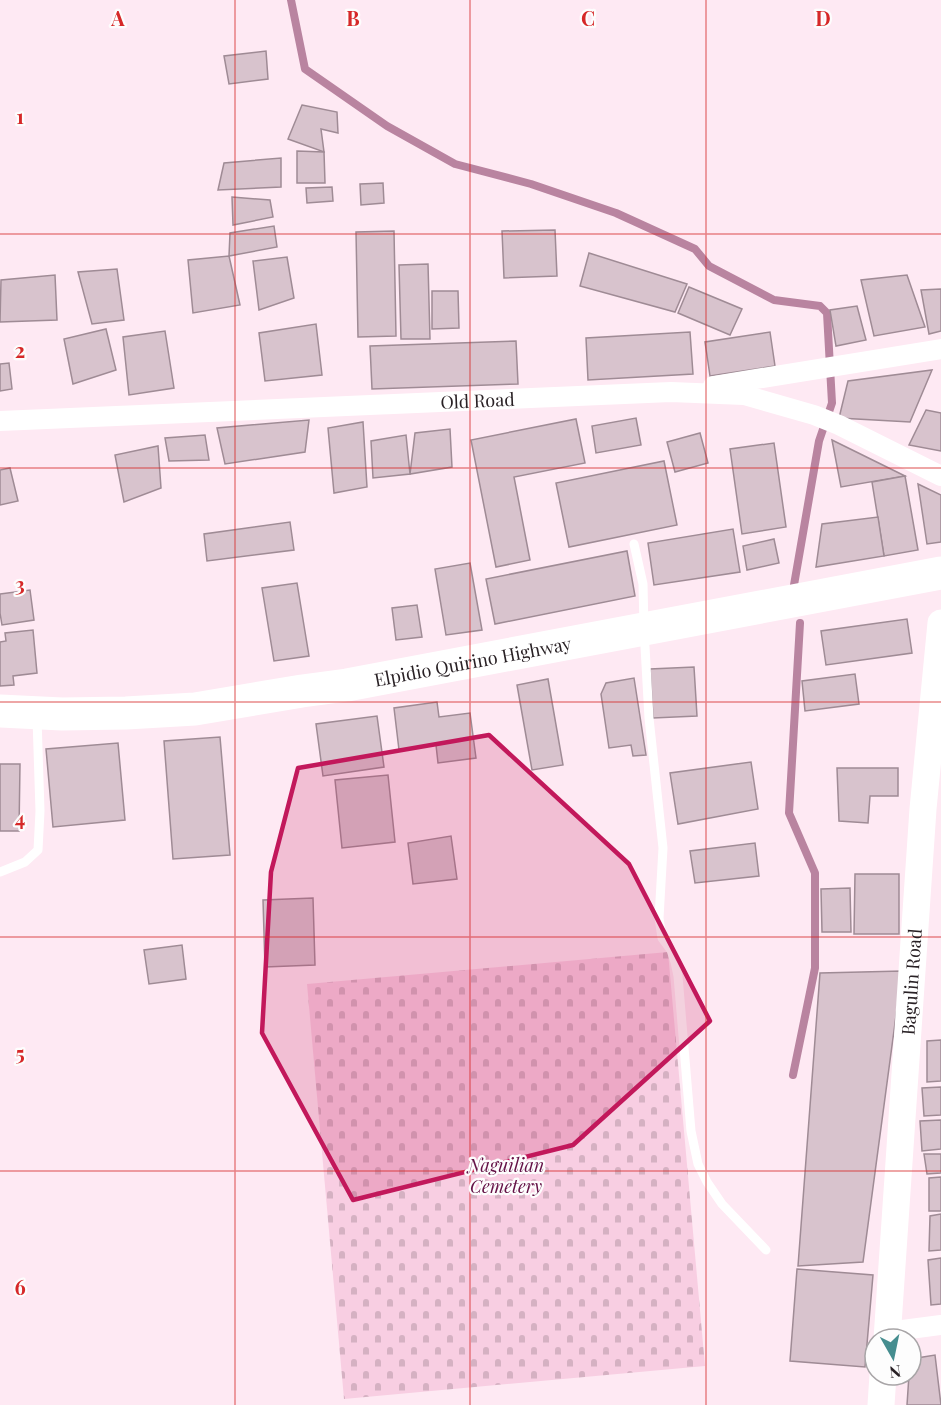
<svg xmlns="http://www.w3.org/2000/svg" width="941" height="1405" font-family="'Playfair Display',serif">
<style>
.cemetery{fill:url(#cemetery-stones)}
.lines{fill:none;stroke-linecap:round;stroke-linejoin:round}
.stream{stroke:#b984a0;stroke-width:8}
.building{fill:#d8c3cd;stroke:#9f8b95;stroke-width:1.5}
.lane{stroke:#fff;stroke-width:9}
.street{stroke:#fff;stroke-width:20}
.secondary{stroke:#fff;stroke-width:27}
.highway{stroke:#fff;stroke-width:33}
.marked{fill:#c2185b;fill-opacity:0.2;stroke:#c2185b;stroke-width:4.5;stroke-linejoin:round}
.grid{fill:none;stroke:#d62828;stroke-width:1.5;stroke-opacity:0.55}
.labels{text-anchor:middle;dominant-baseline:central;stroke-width:4.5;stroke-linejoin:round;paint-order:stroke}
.street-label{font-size:18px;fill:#292125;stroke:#fdfdfd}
.park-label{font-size:18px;font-style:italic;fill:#641146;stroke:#fdfdfd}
.grid-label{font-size:20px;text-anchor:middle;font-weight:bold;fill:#d62828;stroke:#fdfdfd;stroke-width:4.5;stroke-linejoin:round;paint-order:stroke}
</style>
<defs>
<pattern id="cemetery-stones" width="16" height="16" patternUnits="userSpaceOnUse" patternTransform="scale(1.5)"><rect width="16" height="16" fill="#f8cee2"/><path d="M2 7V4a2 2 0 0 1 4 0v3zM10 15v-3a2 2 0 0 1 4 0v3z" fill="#d5b1c2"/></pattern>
</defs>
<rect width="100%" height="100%" fill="#fee9f3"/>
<path class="cemetery" d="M 668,952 L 705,1366 L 344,1399 L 307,984 Z"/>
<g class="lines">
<g class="stream">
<path d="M 291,0 L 305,69 L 387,126 L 455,164 L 531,184 L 616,213 L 695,249 L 709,266 L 774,300 L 820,306 L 827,313 L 832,403 L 819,441 L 794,585"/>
<path d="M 793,1075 L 815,968 L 815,873 L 789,813 L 800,623"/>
</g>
</g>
<g class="building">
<path d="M 266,51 L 268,79 L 229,84 L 224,56 Z"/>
<path d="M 302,105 L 337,112 L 338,133 L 321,129 L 324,152 L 288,139 Z"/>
<path d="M 297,151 L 324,152 L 325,183 L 297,183 Z"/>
<path d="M 281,158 L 281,187 L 218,190 L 224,163 Z"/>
<path d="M 383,183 L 384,203 L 361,205 L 360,184 Z"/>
<path d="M 332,187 L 333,201 L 307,203 L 306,188 Z"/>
<path d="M 232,197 L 270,200 L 273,217 L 233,225 Z"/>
<path d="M 274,226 L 277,247 L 229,256 L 230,233 Z"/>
<path d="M 555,230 L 557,276 L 504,278 L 502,231 Z"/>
<path d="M 394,231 L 396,336 L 358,337 L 356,232 Z"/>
<path d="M 589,253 L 687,284 L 675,312 L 580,286 Z"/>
<path d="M 229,256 L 240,305 L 193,313 L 188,260 Z"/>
<path d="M 287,257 L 294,298 L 259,310 L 253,261 Z"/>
<path d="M 428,264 L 430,339 L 401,339 L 399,265 Z"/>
<path d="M 117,269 L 124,320 L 92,324 L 78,272 Z"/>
<path d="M 55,275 L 57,320 L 0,322 L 1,280 Z"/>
<path d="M 907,275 L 925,327 L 874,336 L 861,280 Z"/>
<path d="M 689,287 L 742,309 L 730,335 L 678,313 Z"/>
<path d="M 941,289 L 941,331 L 929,334 L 921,290 Z"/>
<path d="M 432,291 L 458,291 L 459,328 L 432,329 Z"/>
<path d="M 857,306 L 866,340 L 836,346 L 830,310 Z"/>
<path d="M 316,324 L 322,375 L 265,381 L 259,333 Z"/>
<path d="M 106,329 L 116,370 L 73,384 L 64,339 Z"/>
<path d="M 165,331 L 174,388 L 129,395 L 123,337 Z"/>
<path d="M 690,332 L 693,374 L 588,380 L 586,338 Z"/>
<path d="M 770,332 L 775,366 L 710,376 L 705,342 Z"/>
<path d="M 516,341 L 518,384 L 372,389 L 370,346 Z"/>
<path d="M 9,363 L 12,389 L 0,391 L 0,364 Z"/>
<path d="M 932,370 L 910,422 L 839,418 L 848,381 Z"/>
<path d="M 926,410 L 941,413 L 941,451 L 909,445 Z"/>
<path d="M 636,418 L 641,445 L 596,453 L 592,426 Z"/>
<path d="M 576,419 L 585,463 L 514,477 L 530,560 L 496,567 L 471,440 Z"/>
<path d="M 309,420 L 305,452 L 225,464 L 217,428 Z"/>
<path d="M 363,422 L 367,487 L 334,493 L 328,428 Z"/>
<path d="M 450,429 L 452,467 L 410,474 L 415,433 Z"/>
<path d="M 700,433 L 708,463 L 675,472 L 667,442 Z"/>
<path d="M 205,435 L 209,460 L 169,461 L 165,438 Z"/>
<path d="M 406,435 L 410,474 L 373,478 L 371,441 Z"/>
<path d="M 832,440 L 905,476 L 841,487 Z"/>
<path d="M 774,443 L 786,527 L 742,534 L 730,449 Z"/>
<path d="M 158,446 L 161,488 L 124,502 L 115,455 Z"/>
<path d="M 664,461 L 677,525 L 569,547 L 556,483 Z"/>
<path d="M 10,468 L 18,501 L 0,505 L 0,470 Z"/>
<path d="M 905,476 L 918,550 L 884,556 L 872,482 Z"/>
<path d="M 918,484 L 941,495 L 941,542 L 927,544 Z"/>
<path d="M 878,517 L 884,556 L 816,567 L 822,524 Z"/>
<path d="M 290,522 L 294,550 L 207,561 L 204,534 Z"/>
<path d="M 733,529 L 740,572 L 654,585 L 648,543 Z"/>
<path d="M 774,539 L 779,563 L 747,570 L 743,546 Z"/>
<path d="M 627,551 L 635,596 L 495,624 L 486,579 Z"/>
<path d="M 470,563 L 482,630 L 446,635 L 435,569 Z"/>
<path d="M 297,583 L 309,656 L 274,661 L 262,588 Z"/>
<path d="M 30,590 L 34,620 L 2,625 L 0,613 L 0,594 Z"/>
<path d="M 417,605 L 422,637 L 396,640 L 392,608 Z"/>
<path d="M 907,619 L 912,653 L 826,665 L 821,631 Z"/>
<path d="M 33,630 L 37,673 L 13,676 L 14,685 L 0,686 L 0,642 L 6,641 L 5,633 Z"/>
<path d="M 694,667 L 697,716 L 653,718 L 650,669 Z"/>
<path d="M 855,674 L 859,704 L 805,711 L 802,681 Z"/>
<path d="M 634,678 L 646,755 L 633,756 L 631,745 L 609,748 L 601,694 L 606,683 Z"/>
<path d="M 548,679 L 563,765 L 532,770 L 517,685 Z"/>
<path d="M 437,702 L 439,717 L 470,713 L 476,758 L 438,763 L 436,745 L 399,750 L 394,708 Z"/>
<path d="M 377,716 L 384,767 L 323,776 L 316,724 Z"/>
<path d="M 220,737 L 230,855 L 173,859 L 164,741 Z"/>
<path d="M 118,743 L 125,820 L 53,827 L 46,749 Z"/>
<path d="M 751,762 L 758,809 L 678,824 L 670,773 Z"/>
<path d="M 0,764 L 20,764 L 19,831 L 0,831 Z"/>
<path d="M 837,768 L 898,768 L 898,796 L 870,796 L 868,823 L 839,821 Z"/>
<path d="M 388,775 L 395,842 L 342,848 L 335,780 Z"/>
<path d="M 451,836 L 457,879 L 413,884 L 408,843 Z"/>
<path d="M 755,843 L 759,876 L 695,883 L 690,851 Z"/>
<path d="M 855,874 L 899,874 L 899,934 L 854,934 Z"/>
<path d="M 850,888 L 851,932 L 822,932 L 821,889 Z"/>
<path d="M 313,898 L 315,965 L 265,967 L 263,900 Z"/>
<path d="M 182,945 L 186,979 L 149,984 L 144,950 Z"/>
<path d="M 902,971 L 863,1262 L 798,1266 L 820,973 Z"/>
<path d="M 941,1040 L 941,1081 L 927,1082 L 927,1041 Z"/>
<path d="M 941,1087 L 941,1115 L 924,1116 L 922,1088 Z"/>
<path d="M 941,1120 L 941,1149 L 922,1151 L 920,1121 Z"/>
<path d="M 924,1154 L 941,1154 L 941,1173 L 927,1174 Z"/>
<path d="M 941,1177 L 941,1211 L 929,1211 L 929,1178 Z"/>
<path d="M 941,1214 L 941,1250 L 929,1251 L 930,1216 Z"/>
<path d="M 941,1258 L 941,1304 L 931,1305 L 928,1260 Z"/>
<path d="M 797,1269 L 873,1275 L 865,1367 L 790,1361 Z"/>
<path d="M 935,1355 L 941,1405 L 907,1405 L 909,1375 L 911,1375 L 911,1359 Z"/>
</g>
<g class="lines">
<g class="lane">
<path d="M 634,544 L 643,584 L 644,629 L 649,718 L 663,848 L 659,918 L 662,938 L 671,950 L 675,962 L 678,976 L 691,1131 L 698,1164 L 707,1182 L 722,1204 L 766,1250"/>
<path d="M 0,872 L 25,862 L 38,850 L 40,811 L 37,718"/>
</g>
<g class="street">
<path d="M 713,386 L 941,349"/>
<path id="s1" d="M 0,421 L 671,392 L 744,395 L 814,415 L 839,425 L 941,476"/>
<path d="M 887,1332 L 941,1325"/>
</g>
<g class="secondary">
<path id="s2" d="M 887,1339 L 923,809 L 941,623"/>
<path d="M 881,1405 L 883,1375"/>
</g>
<path class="highway" id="s3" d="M 0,711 L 62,714 L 126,713 L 195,709 L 302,691 L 347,685 L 941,573"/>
</g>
<path class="marked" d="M 489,735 L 629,864 L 710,1021 L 573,1145 L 353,1200 L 262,1033 L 271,872 L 298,768 Z"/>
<path class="grid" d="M 235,0 L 235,1405M 470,0 L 470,1405M 706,0 L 706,1405M 0,234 L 941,234M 0,468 L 941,468M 0,702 L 941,702M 0,937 L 941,937M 0,1171 L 941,1171"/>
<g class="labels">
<g class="street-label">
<text stroke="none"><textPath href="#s1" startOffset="478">Old Road</textPath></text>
<text stroke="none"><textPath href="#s3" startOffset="477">Elpidio Quirino Highway</textPath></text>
<text stroke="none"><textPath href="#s2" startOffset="358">Bagulin Road</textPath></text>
</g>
<g class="park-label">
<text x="506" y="1165">Naguilian<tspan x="506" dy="21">Cemetery</tspan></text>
</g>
</g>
<g class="grid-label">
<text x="118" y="26">A</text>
<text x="353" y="26">B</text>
<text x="588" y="26">C</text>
<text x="823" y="26">D</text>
<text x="20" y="124">1</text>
<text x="20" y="358">2</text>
<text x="20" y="592">3</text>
<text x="20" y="826">4</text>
<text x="20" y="1061">5</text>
<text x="20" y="1295">6</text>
</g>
<g transform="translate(893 1357) rotate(171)"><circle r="28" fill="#fdfdfd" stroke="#a8a5a7" stroke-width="1.5"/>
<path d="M0-4.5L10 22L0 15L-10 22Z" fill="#458d8f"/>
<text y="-9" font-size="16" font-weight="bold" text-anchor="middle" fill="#292125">N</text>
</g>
</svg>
